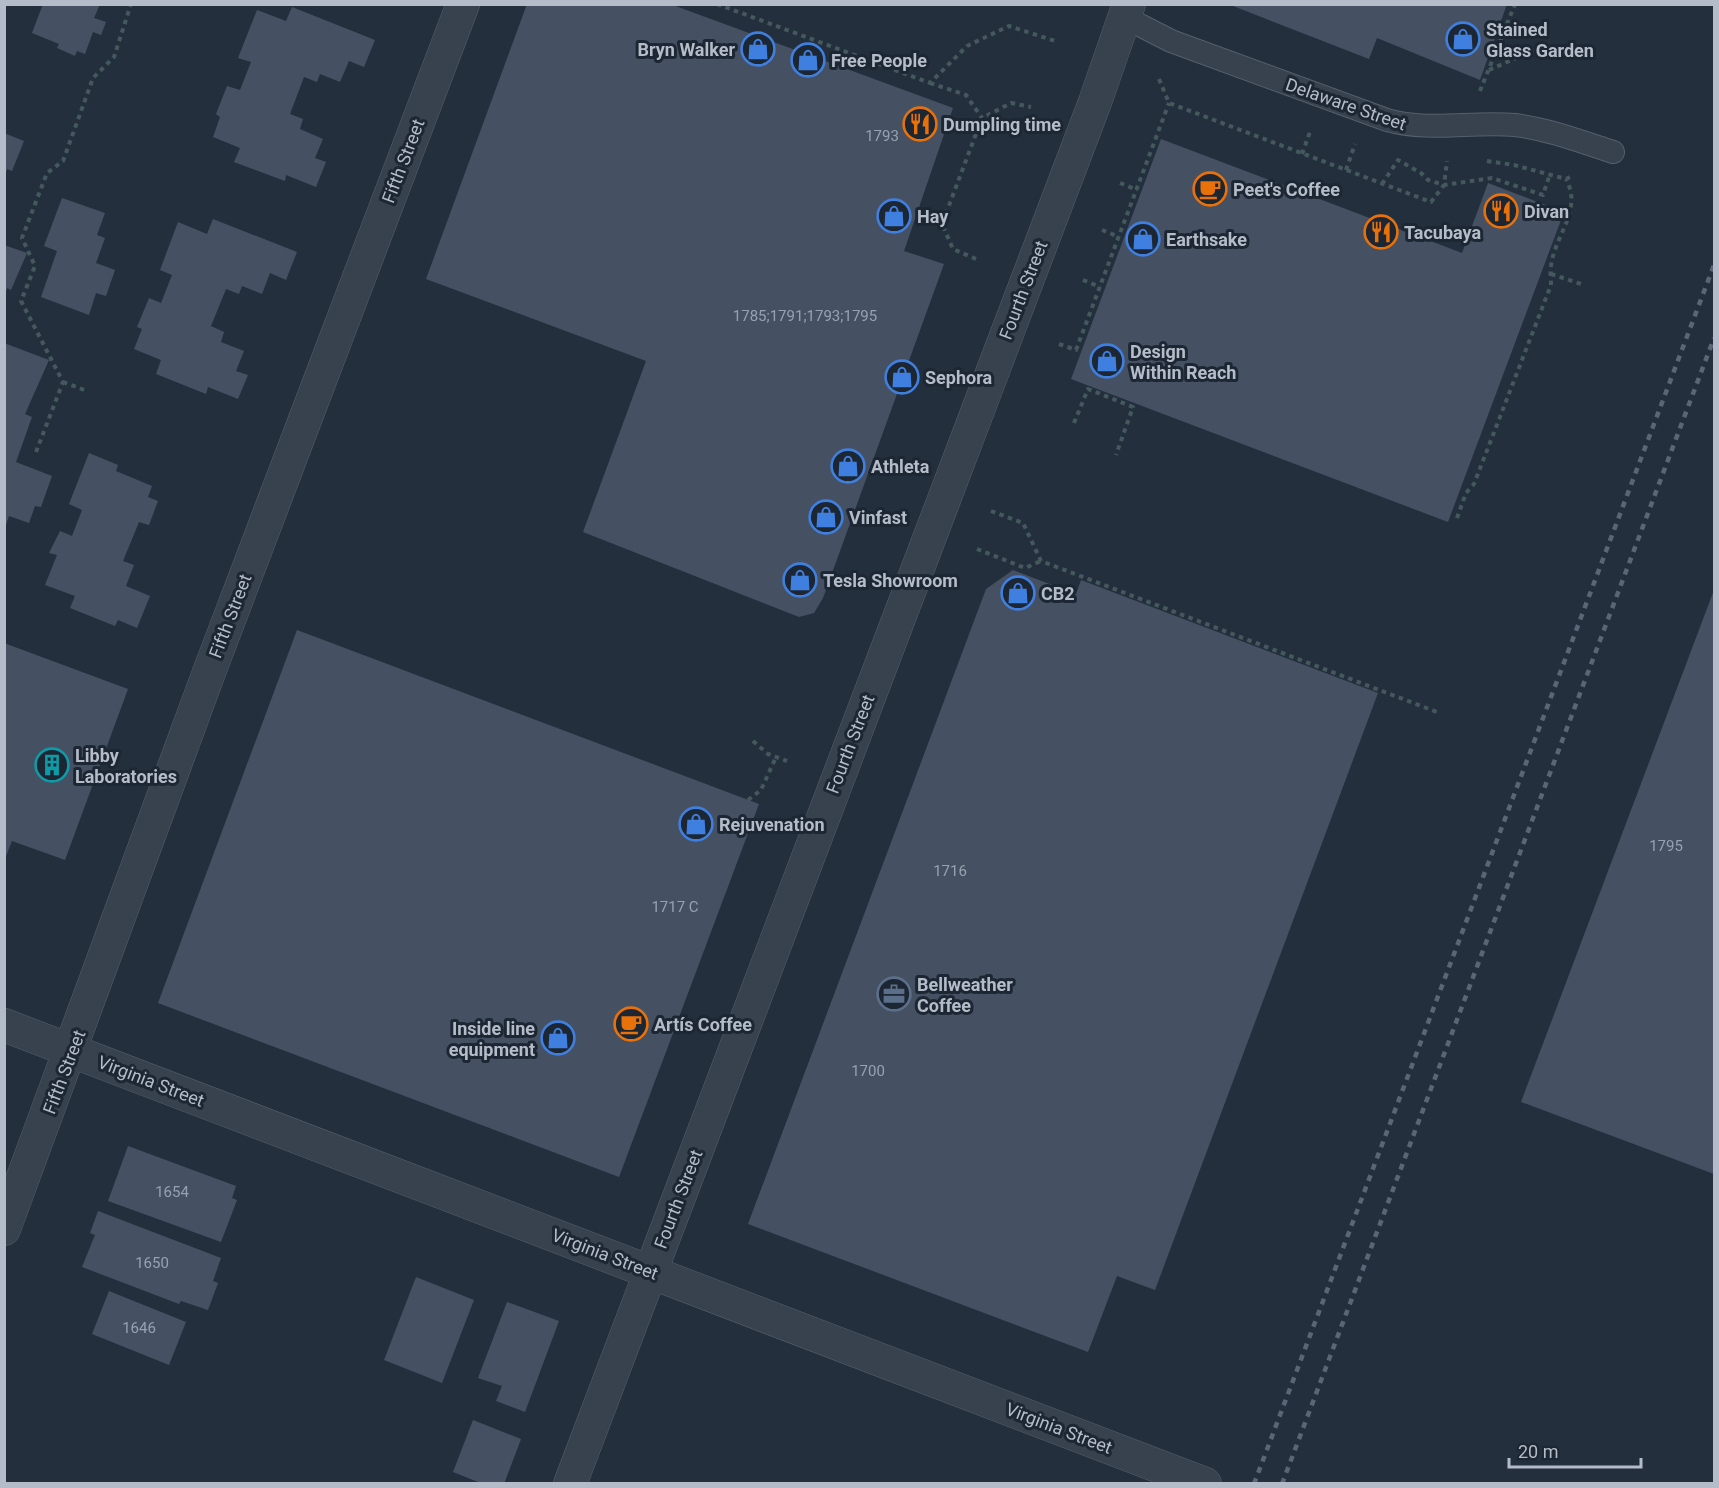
<svg xmlns="http://www.w3.org/2000/svg" width="1719" height="1488" font-family="Roboto,sans-serif">
<style>
.building{fill:#455162}
.lines{fill:none;stroke-linecap:round;stroke-linejoin:round}
.lane-casing{stroke:#565f6c;stroke-width:24}
.street-casing{stroke:#565f6c;stroke-width:34}
.path{stroke:#44595c;stroke-width:4;stroke-dasharray:4.5 4.5;stroke-linecap:butt}
.lane{stroke:#38414e;stroke-width:22}
.street{stroke:#38414e;stroke-width:33}
.rail{stroke:#5a6575;stroke-width:4.5;stroke-dasharray:6 6;stroke-linecap:butt}
.labels{text-anchor:middle;dominant-baseline:central;stroke-width:6;stroke-linejoin:round;paint-order:stroke}
.number-label{font-size:15px;fill:#98a1af}
.poi-label{font-size:18px;font-weight:bold;fill:#b4bcc9;stroke:#1d2633;text-anchor:start}
.street-label{font-size:18px;fill:#b4bcc9;stroke:#1d2633}
</style>
<rect width="100%" height="100%" fill="#242f3e"/>
<g class="building">
<path d="M 43,4 L 100,4 L 94,18 L 106,22 L 101,35 L 93,32 L 85,54 L 77,51 L 75,56 L 57,48 L 59,44 L 32,33 Z"/>
<path d="M 527,4 L 670,4 L 953,108 L 904,251 L 944,264 L 823,598 L 814,613 L 799,617 L 583,532 L 646,361 L 426,279 Z"/>
<path d="M 1228,4 L 1507,4 L 1480,80 L 1377,38 L 1369,59 Z"/>
<path d="M 292,7 L 375,40 L 364,67 L 349,61 L 340,82 L 320,74 L 317,82 L 304,77 L 290,114 L 303,119 L 300,129 L 323,139 L 315,158 L 326,162 L 316,187 L 286,175 L 285,181 L 234,162 L 240,148 L 213,137 L 220,117 L 216,114 L 227,86 L 240,90 L 251,62 L 238,58 L 257,10 L 286,21 Z"/>
<path d="M 4,133 L 24,141 L 12,171 L 7,169 L 5,176 Z"/>
<path d="M 1161,139 L 1462,253 L 1488,183 L 1564,212 L 1448,522 L 1071,379 Z"/>
<path d="M 62,198 L 105,213 L 97,235 L 105,238 L 96,263 L 115,270 L 106,296 L 96,293 L 89,315 L 41,297 L 57,251 L 44,246 Z"/>
<path d="M 213,219 L 297,252 L 286,280 L 270,273 L 262,294 L 242,286 L 239,294 L 226,289 L 211,326 L 224,332 L 221,342 L 244,351 L 236,371 L 248,375 L 238,399 L 208,387 L 206,394 L 156,374 L 161,360 L 134,349 L 142,329 L 137,327 L 149,298 L 161,303 L 172,275 L 160,270 L 178,222 L 207,234 Z"/>
<path d="M 4,245 L 27,253 L 11,290 L 7,288 L 5,295 Z"/>
<path d="M 4,343 L 49,360 L 25,414 L 32,417 L 16,462 L 52,476 L 41,507 L 35,506 L 29,523 L 9,516 L 5,528 Z"/>
<path d="M 89,453 L 118,465 L 116,471 L 152,486 L 148,497 L 158,501 L 149,525 L 139,522 L 123,561 L 134,565 L 126,586 L 150,596 L 137,628 L 118,620 L 115,626 L 70,608 L 75,596 L 45,585 L 57,555 L 49,553 L 60,531 L 72,536 L 82,510 L 69,504 Z"/>
<path d="M 1013,570 L 1076,594 L 1081,580 L 1378,693 L 1155,1290 L 1117,1276 L 1088,1352 L 748,1224 L 986,589 Z"/>
<path d="M 1714,590 L 1714,1174 L 1521,1102 Z"/>
<path d="M 297,630 L 759,804 L 619,1177 L 158,1003 Z"/>
<path d="M 4,643 L 128,689 L 65,860 L 12,841 L 4,861 Z"/>
<path d="M 128,1146 L 236,1186 L 232,1198 L 237,1200 L 221,1242 L 108,1201 Z"/>
<path d="M 98,1211 L 221,1258 L 213,1281 L 218,1283 L 208,1310 L 181,1301 L 179,1304 L 82,1267 L 95,1235 L 90,1233 Z"/>
<path d="M 416,1277 L 474,1300 L 442,1383 L 384,1360 Z"/>
<path d="M 109,1291 L 186,1322 L 169,1365 L 92,1334 Z"/>
<path d="M 507,1302 L 559,1321 L 525,1412 L 496,1401 L 502,1386 L 478,1378 Z"/>
<path d="M 473,1420 L 521,1439 L 504,1484 L 483,1484 L 453,1472 Z"/>
</g>
<g class="lines">
<defs>
<path id="lane" d="M 1124,17 L 1171,41 L 1387,120 C 1429,132 1472,121 1515,125 C 1548,129 1582,142 1613,152"/>
<g id="street">
<path d="M 4,1025 L 1205,1484"/>
<path d="M 4,1229 L 208,675 L 463,4"/>
<path d="M 570,1484 L 1095,102 L 1129,4"/>
</g>
</defs>
<use href="#lane" class="lane-casing"/>
<use href="#street" class="street-casing"/>
<g class="path">
<path d="M 717,4 L 930,83 L 967,46 L 1009,26 L 1055,41"/>
<path d="M 1489,70 L 1548,44"/>
<path d="M 1159,79 L 1169,103 L 1431,202 L 1444,185 L 1447,161"/>
<path d="M 930,83 L 966,95 L 982,118"/>
<path d="M 1480,91 L 1515,4"/>
<path d="M 1302,154 L 1311,129"/>
<path d="M 1487,161 L 1514,165 L 1566,179 L 1572,176"/>
<path d="M 1346,170 L 1355,144"/>
<path d="M 1120,183 L 1137,190"/>
<path d="M 1382,184 L 1398,160 L 1421,173 L 1428,180 L 1444,185 L 1492,178 L 1543,195 L 1550,174"/>
<path d="M 1102,230 L 1119,237"/>
<path d="M 976,259 L 953,249 L 942,224 L 982,118 L 1011,103 L 1031,107"/>
<path d="M 1551,274 L 1584,285"/>
<path d="M 1083,280 L 1100,287"/>
<path d="M 1059,344 L 1076,350 L 1169,103"/>
<path d="M 63,382 L 87,391"/>
<path d="M 1074,423 L 1088,389 L 1133,407 L 1116,455"/>
<path d="M 36,452 L 63,382 L 21,301 L 35,266 L 22,238 L 47,173 L 63,161 L 93,78 L 114,57 L 131,4"/>
<path d="M 991,511 L 1023,523 L 1041,561 L 1437,712"/>
<path d="M 1457,518 L 1466,493 L 1474,484 L 1551,285 C 1551,279 1550,272 1551,266 C 1555,234 1583,211 1566,179"/>
<path d="M 977,549 L 1025,568 L 1041,561"/>
<path d="M 753,741 L 768,754 L 787,761"/>
<path d="M 748,800 L 761,790 L 776,757"/>
</g>
<use href="#lane" class="lane"/>
<use href="#street" class="street"/>
<g class="rail">
<path d="M 1254,1484 L 1714,265"/>
<path d="M 1282,1484 L 1714,338"/>
</g>
</g>
<defs>
<symbol id="shop-ring" viewBox="-11 -11 22 22"><circle r="9.5" fill="#1d2633" stroke="#3f7fe0" stroke-width="1.5"/><path d="M-5-2.5h2.3a2.7 3.5 0 0 1 5.4 0H5L5.5 6h-11ZM-1.5-2.5h3a1.5 2.3 0 0 0-3 0Z" fill="#3f7fe0"/></symbol>
<symbol id="restaurant-ring" viewBox="-11 -11 22 22"><circle r="9.5" fill="#1d2633" stroke="#e8710a" stroke-width="1.5"/><path d="M-5-6h1v4h1v-4h1v4h1v-4h1v5L-1.5 .5V6h-2V.5L-5-1ZM5-6V6H3V1.5H1.5Q1.5-4 5-6Z" fill="#e8710a"/></symbol>
<symbol id="cafe-ring" viewBox="-11 -11 22 22"><circle r="9.5" fill="#1d2633" stroke="#e8710a" stroke-width="1.5"/><path d="M-5.5-4.5H6V0H3Q3 3.5 0 3.5H-2.5Q-5.5 3.5-5.5 0ZM3-3.2v2h1.7v-2ZM-6 4.5H4V6H-6Z" fill="#e8710a"/></symbol>
<symbol id="building-ring" viewBox="-11 -11 22 22"><circle r="9.5" fill="#1d2633" stroke="#0f9aa8" stroke-width="1.5"/><path d="M-4-6H4V6H1V3H-1V6H-4ZM-2.5-4.3h1.7v1.8h-1.7ZM.8-4.3h1.7v1.8H.8ZM-2.5-1h1.7V.8h-1.7ZM.8-1h1.7V.8H.8Z" fill="#0f9aa8"/></symbol>
<symbol id="office-ring" viewBox="-11 -11 22 22"><circle r="9.5" fill="#1d2633" stroke="#5c6f8a" stroke-width="1.5"/><path d="M-6-3h4V-5.5h4V-3h4V5H-6ZM-1-4.5V-3h2v-1.5ZM-6 0V1H6V0Z" fill="#5c6f8a"/></symbol>
</defs>
<g fill-rule="evenodd">
<use href="#shop-ring" x="1444" y="20" width="38" height="38"/>
<use href="#shop-ring" x="739" y="30" width="38" height="38"/>
<use href="#shop-ring" x="789" y="41" width="38" height="38"/>
<use href="#restaurant-ring" x="901" y="105" width="38" height="38"/>
<use href="#cafe-ring" x="1191" y="170" width="38" height="38"/>
<use href="#restaurant-ring" x="1482" y="192" width="38" height="38"/>
<use href="#shop-ring" x="875" y="197" width="38" height="38"/>
<use href="#restaurant-ring" x="1362" y="213" width="38" height="38"/>
<use href="#shop-ring" x="1124" y="220" width="38" height="38"/>
<use href="#shop-ring" x="1088" y="342" width="38" height="38"/>
<use href="#shop-ring" x="883" y="358" width="38" height="38"/>
<use href="#shop-ring" x="829" y="447" width="38" height="38"/>
<use href="#shop-ring" x="807" y="498" width="38" height="38"/>
<use href="#shop-ring" x="781" y="561" width="38" height="38"/>
<use href="#shop-ring" x="999" y="574" width="38" height="38"/>
<use href="#building-ring" x="33" y="746" width="38" height="38"/>
<use href="#shop-ring" x="677" y="805" width="38" height="38"/>
<use href="#office-ring" x="875" y="975" width="38" height="38"/>
<use href="#cafe-ring" x="612" y="1005" width="38" height="38"/>
<use href="#shop-ring" x="539" y="1019" width="38" height="38"/>
</g>
<g class="labels">
<g class="number-label">
<text x="882" y="136">1793</text>
<text x="805" y="316">1785;1791;1793;1795</text>
<text x="1666" y="846">1795</text>
<text x="950" y="871">1716</text>
<text x="675" y="907">1717 C</text>
<text x="868" y="1071">1700</text>
<text x="172" y="1192">1654</text>
<text x="152" y="1263">1650</text>
<text x="139" y="1328">1646</text>
</g>
<g class="poi-label">
<text x="1486" y="29">Stained<tspan x="1486" dy="21">Glass Garden</tspan></text>
<text x="735" y="49" text-anchor="end">Bryn Walker</text>
<text x="831" y="60">Free People</text>
<text x="943" y="124">Dumpling time</text>
<text x="1233" y="189">Peet's Coffee</text>
<text x="1524" y="211">Divan</text>
<text x="917" y="216">Hay</text>
<text x="1404" y="232">Tacubaya</text>
<text x="1166" y="239">Earthsake</text>
<text x="1130" y="351">Design<tspan x="1130" dy="21">Within Reach</tspan></text>
<text x="925" y="377">Sephora</text>
<text x="871" y="466">Athleta</text>
<text x="849" y="517">Vinfast</text>
<text x="823" y="580">Tesla Showroom</text>
<text x="1041" y="593">CB2</text>
<text x="75" y="755">Libby<tspan x="75" dy="21">Laboratories</tspan></text>
<text x="719" y="824">Rejuvenation</text>
<text x="917" y="984">Bellweather<tspan x="917" dy="21">Coffee</tspan></text>
<text x="654" y="1024">Artís Coffee</text>
<text x="535" y="1028" text-anchor="end">Inside line<tspan x="535" dy="21">equipment</tspan></text>
</g>
<g class="street-label">
<text transform="translate(1346 104) rotate(19)">Delaware Street</text>
<text transform="translate(403 161) rotate(-69)">Fifth Street</text>
<text transform="translate(1023 290) rotate(-69)">Fourth Street</text>
<text transform="translate(230 616) rotate(-69)">Fifth Street</text>
<text transform="translate(850 744) rotate(-69)">Fourth Street</text>
<text transform="translate(64 1072) rotate(-69)">Fifth Street</text>
<text transform="translate(151 1081) rotate(21)">Virginia Street</text>
<text transform="translate(678 1199) rotate(-69)">Fourth Street</text>
<text transform="translate(605 1254) rotate(21)">Virginia Street</text>
<text transform="translate(1059 1428) rotate(21)">Virginia Street</text>
</g>
</g>
<rect width="1719" height="1488" fill="none" stroke="#b4bcc9" stroke-width="12"/>
<path d="M1509 1458v9h132v-9" fill="none" stroke="#b4bcc9" stroke-width="3"/>
<text x="1518" y="1458" font-size="18" fill="#b4bcc9" stroke="#1d2633" stroke-width="4.5" paint-order="stroke">20 m</text>
</svg>
